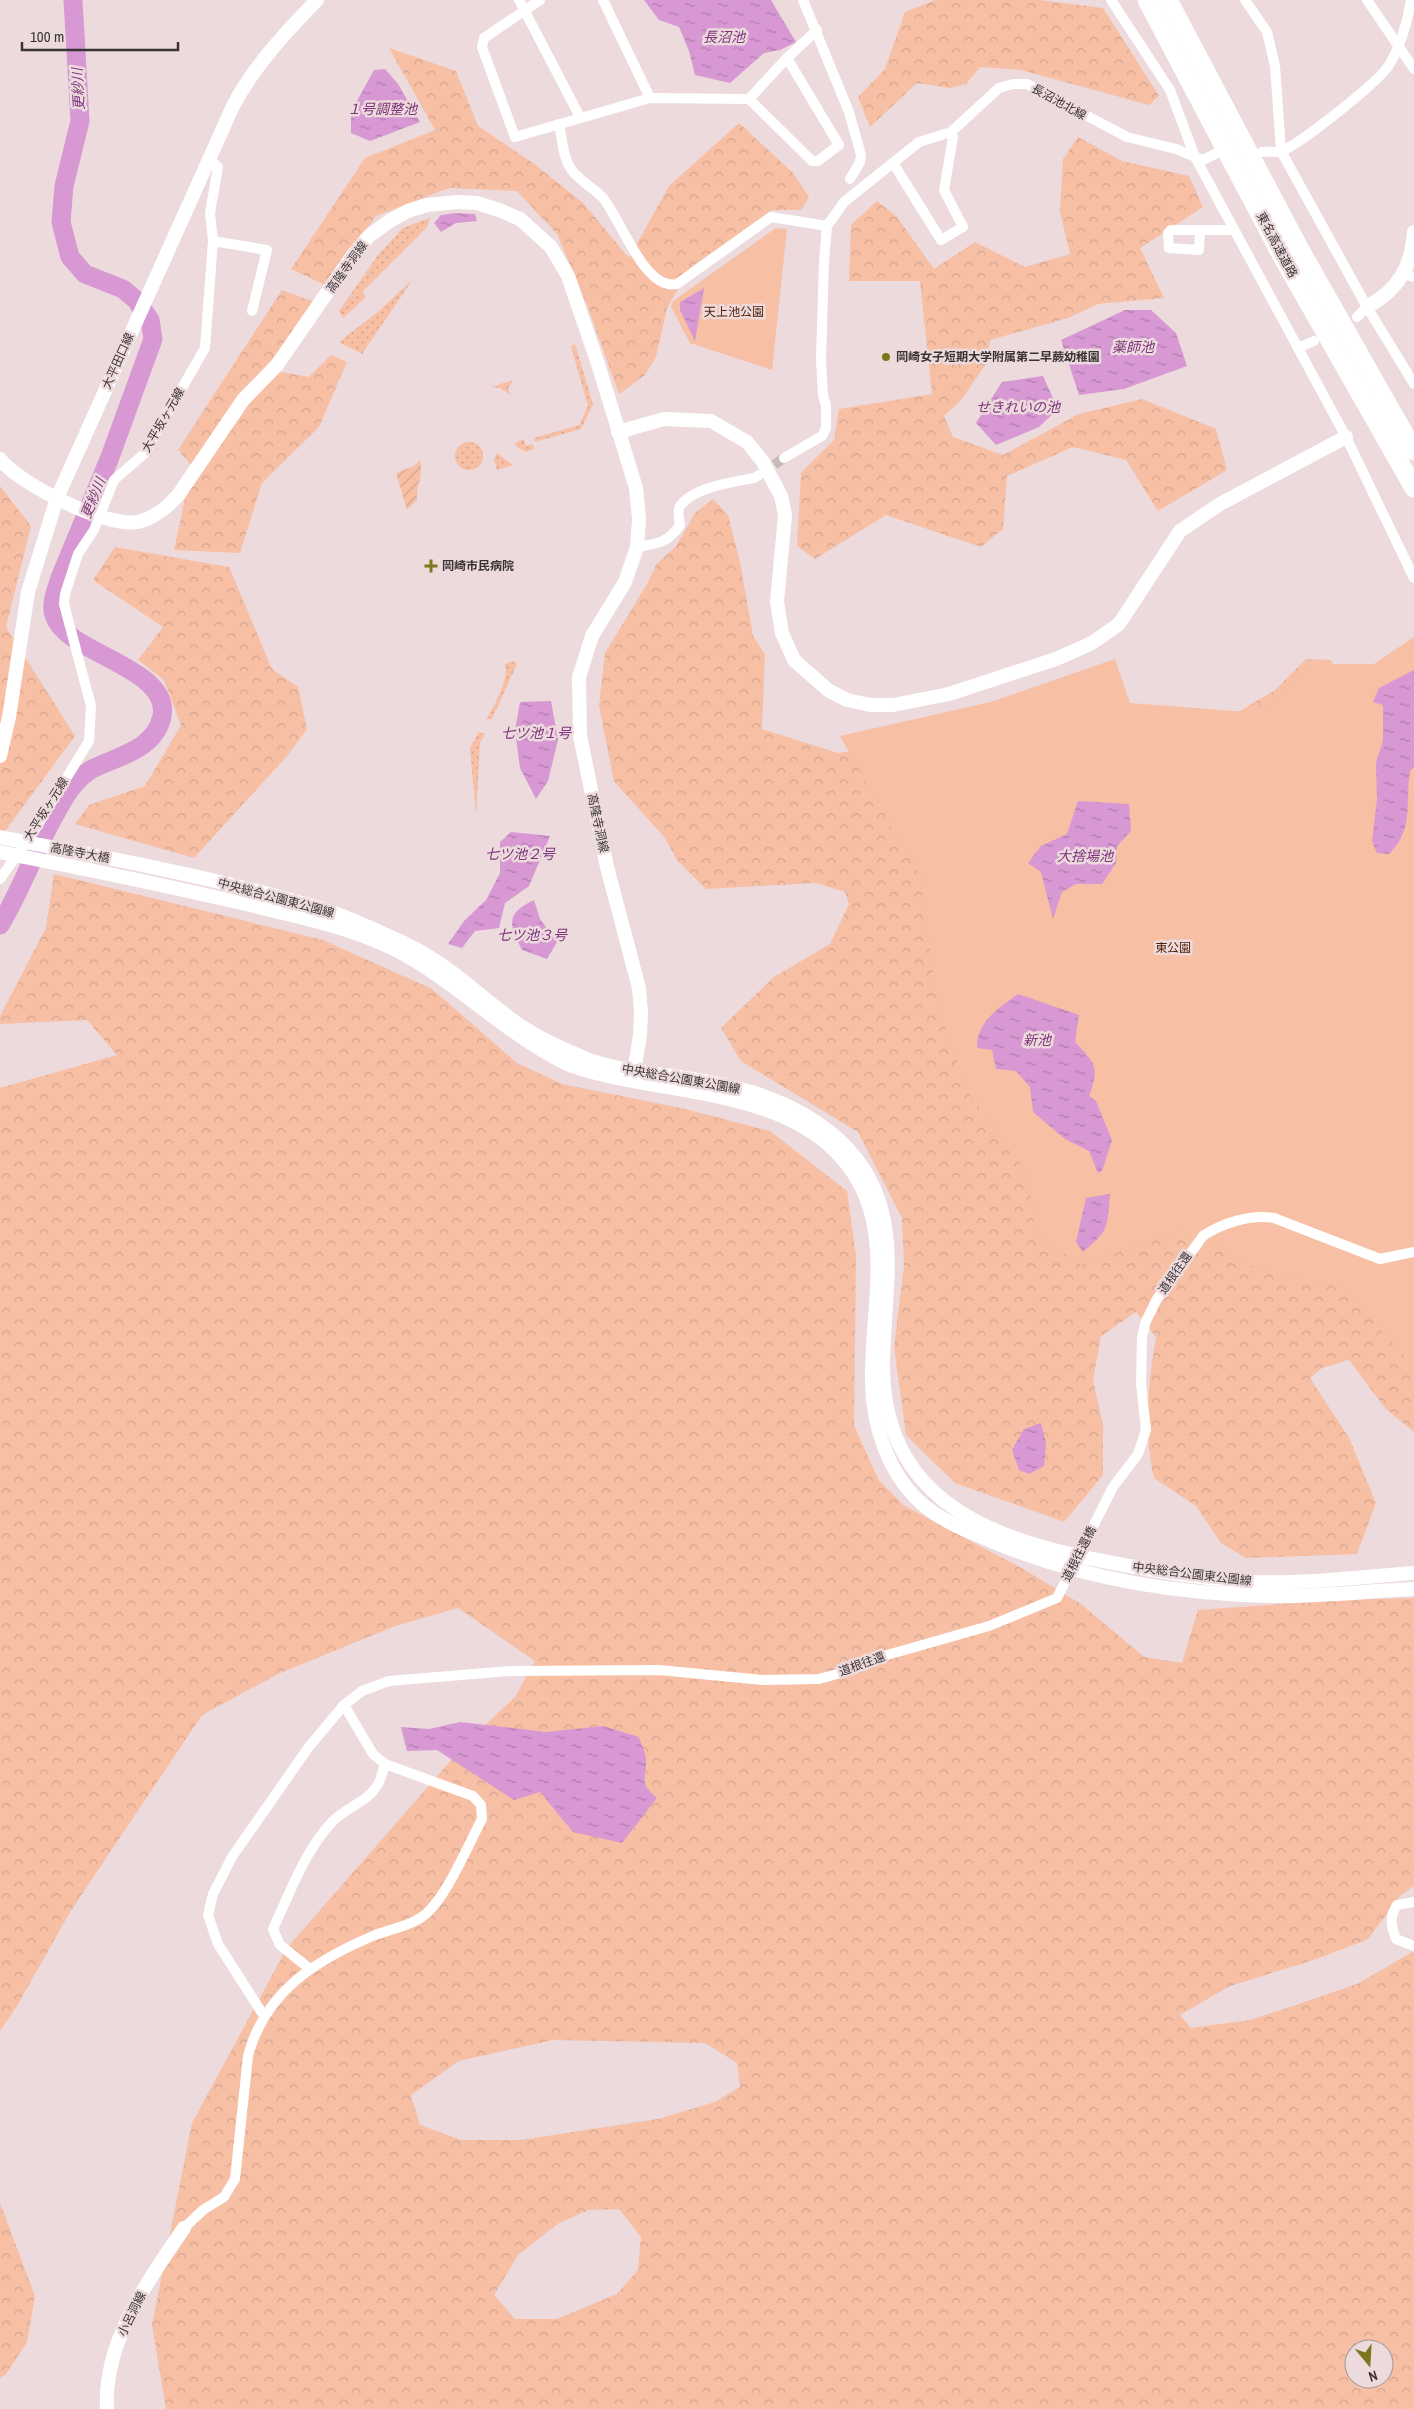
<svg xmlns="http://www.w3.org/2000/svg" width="1414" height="2409" font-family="'Archivo Narrow','Noto Sans JP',sans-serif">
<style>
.grass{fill:url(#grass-dots)}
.forest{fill:url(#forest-crowns);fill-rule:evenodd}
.park{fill:#f7bfa4}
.garden{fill:url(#garden-furrows)}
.water{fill:url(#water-ripples)}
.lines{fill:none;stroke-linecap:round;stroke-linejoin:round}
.river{stroke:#d798d3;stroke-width:19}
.street-tunnel{stroke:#c8b9bb;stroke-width:10;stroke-dasharray:10 5;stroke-linecap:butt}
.street{stroke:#fff;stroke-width:10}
.secondary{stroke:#fff;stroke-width:14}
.highway{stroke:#fff;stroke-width:19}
.poi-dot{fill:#7c771d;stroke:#ecdadd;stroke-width:2}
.labels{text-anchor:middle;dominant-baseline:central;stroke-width:5;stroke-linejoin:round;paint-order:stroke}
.street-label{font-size:12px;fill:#3a3334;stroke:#ecdadd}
.park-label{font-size:12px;fill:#4f1e01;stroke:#ecdadd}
.poi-label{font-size:12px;font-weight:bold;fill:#3a3334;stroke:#ecdadd;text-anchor:start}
.water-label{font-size:14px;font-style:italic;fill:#7d347b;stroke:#ecdadd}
</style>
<defs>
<pattern id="grass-dots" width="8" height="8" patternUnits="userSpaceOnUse" patternTransform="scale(1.25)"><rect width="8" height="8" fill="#f7bfa4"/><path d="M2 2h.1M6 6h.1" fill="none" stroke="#d4a58e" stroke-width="1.8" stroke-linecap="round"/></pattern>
<pattern id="forest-crowns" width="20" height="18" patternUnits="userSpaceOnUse" patternTransform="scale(1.25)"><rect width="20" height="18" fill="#f7bfa4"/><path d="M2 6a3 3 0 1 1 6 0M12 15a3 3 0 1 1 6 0" fill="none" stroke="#d4a58e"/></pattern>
<pattern id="garden-furrows" width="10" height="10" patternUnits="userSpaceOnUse" patternTransform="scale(1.25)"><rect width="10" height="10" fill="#f7bfa4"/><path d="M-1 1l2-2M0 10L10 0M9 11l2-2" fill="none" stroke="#d4a58e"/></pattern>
<pattern id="water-ripples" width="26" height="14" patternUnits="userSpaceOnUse" patternTransform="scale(1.25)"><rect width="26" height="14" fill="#d798d3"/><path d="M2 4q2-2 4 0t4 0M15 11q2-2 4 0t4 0" fill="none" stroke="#af7dac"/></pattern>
</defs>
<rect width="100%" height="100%" fill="#ecdadd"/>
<g class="grass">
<path d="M 430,218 L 427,227 L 362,292 L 366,297 L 343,318 L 339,311 L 378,255 L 403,228 Z"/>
<path d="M 413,279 L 362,354 L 339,342 L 379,311 Z"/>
<path d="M 575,344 L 593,404 L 581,429 L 535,442 L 534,438 L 579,425 L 588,406 L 571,346 Z"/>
<path d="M 513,380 L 508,389 L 511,395 L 500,388 L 492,387 Z"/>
<path d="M 524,439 L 526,446 L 533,444 L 534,449 L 526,452 L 516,446 L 515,443 Z"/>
<circle cx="469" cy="456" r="14"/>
<path d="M 497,453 L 513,465 L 497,470 L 494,460 Z"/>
<path d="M 514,661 L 517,664 L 492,719 L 487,719 C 495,704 509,680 505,664 Z"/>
<path d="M 479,732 L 485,734 L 480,743 L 476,815 L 470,748 Z"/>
</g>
<g class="forest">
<path d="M 935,0 L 1039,0 L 1103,8 L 1159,96 L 1149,105 L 1021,70 L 980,67 L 966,84 L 950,88 L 917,83 L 870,127 L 858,97 L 885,69 L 905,12 Z"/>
<path d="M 389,48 L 456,71 L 478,126 L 533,163 L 583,203 L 629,258 L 669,186 L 739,123 L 793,173 L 809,197 L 801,210 L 772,210 L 690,268 L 667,308 L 656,357 L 645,375 L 619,394 L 587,305 L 557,234 L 517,191 L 449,188 L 376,216 L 325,285 L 291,269 L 365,158 L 435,130 Z"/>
<path d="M 1078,137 L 1122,161 L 1189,176 L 1203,207 L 1140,248 L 1164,298 L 1098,304 L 1068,318 L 990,340 L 986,364 L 962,399 L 944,416 L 953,437 L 1003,455 L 1079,414 L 1142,399 L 1216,429 L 1227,470 L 1158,511 L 1126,460 L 1073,447 L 1007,476 L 1003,529 L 981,547 L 886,515 L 815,559 L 797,546 L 801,473 L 834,440 L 839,409 L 932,394 L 920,281 L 849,281 L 851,225 L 877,201 L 897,217 L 934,269 L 975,242 L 1025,267 L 1070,254 L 1060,212 L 1063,159 Z"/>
<path d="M 282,290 L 315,302 L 270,370 L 309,377 L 331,355 L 347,362 L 319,427 L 262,483 L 240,553 L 174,550 L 192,466 L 178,450 Z"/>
<path d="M 0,486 L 31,526 L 6,627 L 75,736 L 0,838 Z"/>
<path d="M 713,499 L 728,515 L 740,562 L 753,636 L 765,654 L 762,729 L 838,753 L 1127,715 L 1225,720 L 1275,690 L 1306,659 L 1331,660 L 1363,723 L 1414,847 L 1414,1432 L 1385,1408 L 1349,1360 L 1322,1368 L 1310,1378 L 1349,1438 L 1376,1503 L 1357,1554 L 1246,1558 L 1221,1543 L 1196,1506 L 1154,1478 C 1143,1432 1148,1384 1156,1337 L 1136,1312 L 1101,1336 L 1093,1380 L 1103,1425 L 1103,1475 L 1064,1522 L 955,1483 L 906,1435 L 894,1346 L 904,1266 L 902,1218 L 858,1132 L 741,1061 L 721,1028 L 774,977 L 830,944 L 849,904 L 845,892 L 816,883 L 706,889 L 677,860 L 665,838 L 614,781 L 599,706 L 605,653 L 647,584 L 656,565 L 676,546 L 695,513 Z"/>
<path d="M 115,547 L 229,567 L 272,669 L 298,687 L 307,729 L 288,755 L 194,858 L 75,824 L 89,805 L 145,786 L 181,725 L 164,680 L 138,660 L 163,627 L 93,580 Z"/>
<path d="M 54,874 L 323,940 L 432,989 L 517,1063 L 562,1084 L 681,1108 L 770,1131 L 847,1191 L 856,1256 L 854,1425 L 878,1479 L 903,1505 L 1023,1569 L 1081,1604 L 1144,1657 L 1182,1663 L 1198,1610 L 1338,1600 L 1414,1598 L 1414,1886 L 1401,1895 L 1368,1939 L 1317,1959 L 1230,1986 L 1180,2015 L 1191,2028 L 1250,2020 L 1290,2007 L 1357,1984 L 1414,1951 L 1414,2409 L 166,2409 L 152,2325 L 192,2123 L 287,1948 L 468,1741 L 515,1697 L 535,1661 L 458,1608 L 395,1626 L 278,1674 L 202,1715 L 70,1912 L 17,2006 L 0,2031 L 0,1088 L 117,1055 L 87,1020 L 0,1024 L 0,1016 L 46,928 ZM 553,2040 L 705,2043 L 737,2063 L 740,2087 L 715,2102 L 658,2119 L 521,2140 L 461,2140 L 420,2125 L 411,2095 L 459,2061 ZM 619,2209 L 641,2237 L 638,2270 L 617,2294 L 557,2319 L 515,2319 L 494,2295 L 518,2255 L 559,2223 L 589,2210 ZM 1354,2349 L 1384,2349 L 1384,2379 L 1354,2379 Z"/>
<path d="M 0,2203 L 35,2296 L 27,2342 L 6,2374 L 0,2378 Z"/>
</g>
<g class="park">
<path d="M 776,228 L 787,229 L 772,370 L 690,343 L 671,307 L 673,301 Z"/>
<path d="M 1414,637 L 1414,1368 L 1339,1282 L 1280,1279 L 1182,1231 L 1081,1265 L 1036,1234 L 1027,1173 L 967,1091 L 937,1003 L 920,877 L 840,736 L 991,702 L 1115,659 L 1130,703 L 1260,713 L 1311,664 L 1374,664 Z"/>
</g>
<path class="garden" d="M 420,460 C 424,479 416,482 417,500 L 407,510 L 396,473 L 414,466 Z"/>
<g class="water">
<path d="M 644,0 L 771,0 L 796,42 L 780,50 L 764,53 L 730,83 L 695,75 L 689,51 L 679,27 L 659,20 Z"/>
<path d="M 385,69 L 398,84 L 420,122 L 370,141 L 351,133 L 351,112 L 374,70 Z"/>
<path d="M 455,213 L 475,214 L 477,221 L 456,223 L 441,232 L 434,223 L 441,215 Z"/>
<path d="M 704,288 L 695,341 L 680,310 L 680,302 Z"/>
<path d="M 1125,310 L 1151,310 L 1176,333 L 1187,366 L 1124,389 L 1079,395 L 1061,340 Z"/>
<path d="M 1043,376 L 1058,409 L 1039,427 L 996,445 L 976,423 L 1002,382 Z"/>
<path d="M 1414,670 L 1414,767 L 1410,771 C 1405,807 1414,829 1389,854 L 1377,853 L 1372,841 L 1377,799 L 1376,763 L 1383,740 L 1383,705 L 1373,702 L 1379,688 Z"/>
<path d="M 551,701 L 558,740 L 548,781 L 536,799 L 520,768 L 515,731 L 520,702 Z"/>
<path d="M 1078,801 L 1129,804 L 1131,831 L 1117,846 L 1116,863 L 1102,884 L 1076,884 L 1062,892 L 1053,919 L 1041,872 L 1028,863 L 1041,846 L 1067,834 Z"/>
<path d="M 511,832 L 550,836 L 529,886 L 505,903 L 499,928 L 475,931 L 462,948 L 448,944 L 464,921 L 486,900 L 500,873 L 500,842 Z"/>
<path d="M 534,900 L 540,919 L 557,942 L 547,959 L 522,950 C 509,924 505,914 534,900 Z"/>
<path d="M 1018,994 L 1079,1015 L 1075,1042 C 1095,1063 1100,1067 1089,1096 L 1096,1101 L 1112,1140 L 1102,1171 L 1098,1173 L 1089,1151 L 1065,1139 L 1033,1112 L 1030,1087 L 1016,1071 L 996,1069 L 992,1050 L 977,1048 C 977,1021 998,1009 1018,994 Z"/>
<path d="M 1110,1194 C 1107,1228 1110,1229 1083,1252 L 1076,1242 L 1086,1198 Z"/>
<path d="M 1041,1423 L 1046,1443 L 1044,1466 L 1029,1474 L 1019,1470 L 1012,1450 L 1024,1429 Z"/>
<path d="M 460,1722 L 546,1732 L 603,1726 L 639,1737 C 641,1744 646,1753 646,1760 C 646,1781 639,1783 657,1798 L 622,1843 L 573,1832 L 540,1792 L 514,1800 L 437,1750 L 407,1751 L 401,1727 L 429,1729 Z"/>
</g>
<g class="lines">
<path class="river" d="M 0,925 C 22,889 35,849 56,813 C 61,804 66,794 72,787 C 77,781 85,773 92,769 C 118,756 155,750 162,716 C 171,667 65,654 54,615 C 50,604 57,588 60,578 L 110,457 L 153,339 L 150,320 L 136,300 L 123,289 L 85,274 L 70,257 L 61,222 L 64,186 L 80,121 L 73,0"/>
<path class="street-tunnel" d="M 762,473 L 784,458"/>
<g class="street">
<path d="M 519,0 L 580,117"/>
<path d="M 540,0 L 484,38 L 482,47 L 515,137 L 650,98 L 749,99"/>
<path d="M 603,0 L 650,98"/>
<path d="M 803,0 L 849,112 L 861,155 L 860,162 L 850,179"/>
<path d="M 1111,0 L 1170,90 L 1195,157 L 1346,437 L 1414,578"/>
<path d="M 1245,0 L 1267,32 L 1275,66 L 1281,151 L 1367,307 L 1414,384"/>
<path d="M 1367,0 L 1414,69"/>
<path d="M 787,58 L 839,145 L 818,161 L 812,161 L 749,99 L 787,58 L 817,30"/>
<path d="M 559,124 C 562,139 563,157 571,169 C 579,181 593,187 603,198 C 620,218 645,292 677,284 L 771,217 L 827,226"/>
<path d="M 1262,152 C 1268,151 1276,153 1281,151 C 1298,146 1381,80 1389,65 C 1400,48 1408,20 1411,0"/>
<path d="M 893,163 L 941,240 L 963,227 L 944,190 L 953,137 L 951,132"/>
<path d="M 1200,230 L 1199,250 L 1169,248 L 1168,233 L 1171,230 L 1234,230"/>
<path d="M 213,241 L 267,250 L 252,311"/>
<path d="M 1402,274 L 1414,277"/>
<path d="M 1357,317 L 1367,307"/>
<path d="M 1298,348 L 1314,341"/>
<path d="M 784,458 L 822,436 L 826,428 L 826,405 L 823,396 L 821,360 L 824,262 L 827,226 L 844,202 L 919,142 L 951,132 L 999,88 L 1013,84 L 1027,84 L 1127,137 L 1176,149 L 1203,160 L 1215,154"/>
<path d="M 637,547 C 657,544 668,543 680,525 C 679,519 677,511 680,506 C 694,487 733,482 754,478 L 759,475"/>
<path d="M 0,879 L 36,828 L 89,741 L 91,706 L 64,604 L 65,594 L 78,554 L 94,530 L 114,480 L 144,454 L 205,348 L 213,241 L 210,213 L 218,167 L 208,158"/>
<path d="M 1414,1902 L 1397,1905 C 1389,1917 1391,1926 1396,1939 L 1414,1946"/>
<path d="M 310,1969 L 280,1945 L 273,1929 C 290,1893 304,1852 332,1822 C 346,1807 366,1803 377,1786 C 381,1780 383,1771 385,1764"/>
<path d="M 264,2016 L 218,1944 L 208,1915 L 213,1894 L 232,1857 L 308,1748 L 344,1705 L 362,1691 L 389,1681 L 511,1671 L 659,1670 L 763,1680 L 819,1679 L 855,1669 L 873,1659 L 989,1626 L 1057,1598 L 1113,1487 L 1138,1454 L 1146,1430 L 1141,1384 L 1142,1337 L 1146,1321 L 1157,1299 L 1203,1236 C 1222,1223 1251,1214 1274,1218 L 1380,1259 L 1414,1252"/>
<path d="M 184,2228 L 203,2210 L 224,2197 L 235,2179 L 248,2056 C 265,1991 316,1960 375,1935 C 391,1929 414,1925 427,1913 C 448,1894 468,1845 482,1819 L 481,1805 L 473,1796 L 385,1764 L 373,1754 L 344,1705"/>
</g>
<g class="secondary">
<path d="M 1367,307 C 1399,289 1411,268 1414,232"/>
<path d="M 618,432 L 664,419 L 711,421 L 747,442 L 763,462 L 781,496 L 785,515 L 777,602 L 782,633 L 794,660 L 828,690 L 847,700 L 870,705 L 893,705 L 949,694 L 1056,659 L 1092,643 L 1119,624 L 1180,531 L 1220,504 L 1346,437"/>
<path d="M 0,459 C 19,484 107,528 138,522 C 155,518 168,507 179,494 L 243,400 L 277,365 L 353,255 L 369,236 L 391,220 L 408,211 L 427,205 L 458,202 L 477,203 L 499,210 L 520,219 L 551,247 L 568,276 L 598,364 L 636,488 L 639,519 L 637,547 L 625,582 L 592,636 L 579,677 L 580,736 L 607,867 L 639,988 L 641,1012 L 640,1035 L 633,1079"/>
<path d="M 0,756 L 9,717 L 28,592 L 57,498 L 233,106 C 254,66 286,32 317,0"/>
<path d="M 0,837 C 91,855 182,871 272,895 C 292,901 313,905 332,912 C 357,921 382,933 406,944 C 447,963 479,996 515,1022 C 537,1038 562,1049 587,1059 C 612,1069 639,1071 666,1075 C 728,1084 790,1095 839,1140 C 909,1205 883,1286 883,1368 C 885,1513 1011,1545 1129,1566 C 1170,1573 1211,1580 1253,1582 C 1306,1584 1361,1577 1414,1573"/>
<path d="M 0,852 C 82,868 164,885 246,904 C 295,916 346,926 392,948 C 446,975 489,1018 540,1049 C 550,1055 561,1062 572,1066 C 655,1095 777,1086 840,1156 C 898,1218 871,1304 872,1380 C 872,1426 889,1478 927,1508 C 944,1521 963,1529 982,1537 C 1072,1577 1173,1594 1271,1596 C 1318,1597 1367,1591 1414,1589"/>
<path d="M 107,2409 C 103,2342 148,2281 184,2228"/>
</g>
<g class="highway">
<path d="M 1147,0 L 1282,256 L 1414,488"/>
<path d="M 1168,0 L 1299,248 L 1414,451"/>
</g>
</g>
<g class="poi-dot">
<circle cx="886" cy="357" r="5"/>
<path d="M428.5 558.5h5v5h5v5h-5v5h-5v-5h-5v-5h5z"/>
</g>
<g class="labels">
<g class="street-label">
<text transform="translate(1059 102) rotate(29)">長沼池北線</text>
<text transform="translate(1277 245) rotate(62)">東名高速道路</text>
<text transform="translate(347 267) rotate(-54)">高隆寺洞線</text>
<text transform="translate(118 361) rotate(-66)">大平田口線</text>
<text transform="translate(163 420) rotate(-60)">大平坂ヶ元線</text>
<text transform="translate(46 809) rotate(-58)">大平坂ヶ元線</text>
<text transform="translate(598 823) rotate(78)">高隆寺洞線</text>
<text transform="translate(80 853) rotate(11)">高隆寺大橋</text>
<text transform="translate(276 898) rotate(15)">中央総合公園東公園線</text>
<text transform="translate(681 1079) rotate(10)">中央総合公園東公園線</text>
<text transform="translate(1175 1273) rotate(-55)">道根往還</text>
<text transform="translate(1079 1554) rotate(-63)">道根往還橋</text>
<text transform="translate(1192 1574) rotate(7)">中央総合公園東公園線</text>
<text transform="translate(862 1664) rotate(-20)">道根往還</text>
<text transform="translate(132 2314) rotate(-64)">小呂洞線</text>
</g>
<g class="park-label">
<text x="734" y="312">天上池公園</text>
<text x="1173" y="948">東公園</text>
</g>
<g class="poi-label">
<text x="896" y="357">岡崎女子短期大学附属第二早蕨幼稚園</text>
<text x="442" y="566">岡崎市民病院</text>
</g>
<g class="water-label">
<text x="724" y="37">長沼池</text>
<text transform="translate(78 89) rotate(-93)">更紗川</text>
<text x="382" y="109">１号調整池</text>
<text x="1133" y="347">薬師池</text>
<text x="1018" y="407">せきれいの池</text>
<text transform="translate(93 498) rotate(-68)">更紗川</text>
<text x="536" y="733">七ツ池１号</text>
<text x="520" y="854">七ツ池２号</text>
<text x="1085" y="856">大捨場池</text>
<text x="532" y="935">七ツ池３号</text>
<text x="1037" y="1040">新池</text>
</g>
</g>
<g transform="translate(1369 2364) rotate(162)"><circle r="24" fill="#ecdadd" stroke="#a59799"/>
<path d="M0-4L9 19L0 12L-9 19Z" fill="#7c771d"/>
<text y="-8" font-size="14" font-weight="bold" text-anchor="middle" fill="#3a3334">N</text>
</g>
<path d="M22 42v8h156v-8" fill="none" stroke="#3a3334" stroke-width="2.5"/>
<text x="30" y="42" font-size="15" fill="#3a3334" stroke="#ecdadd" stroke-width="4" paint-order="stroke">100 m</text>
</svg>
